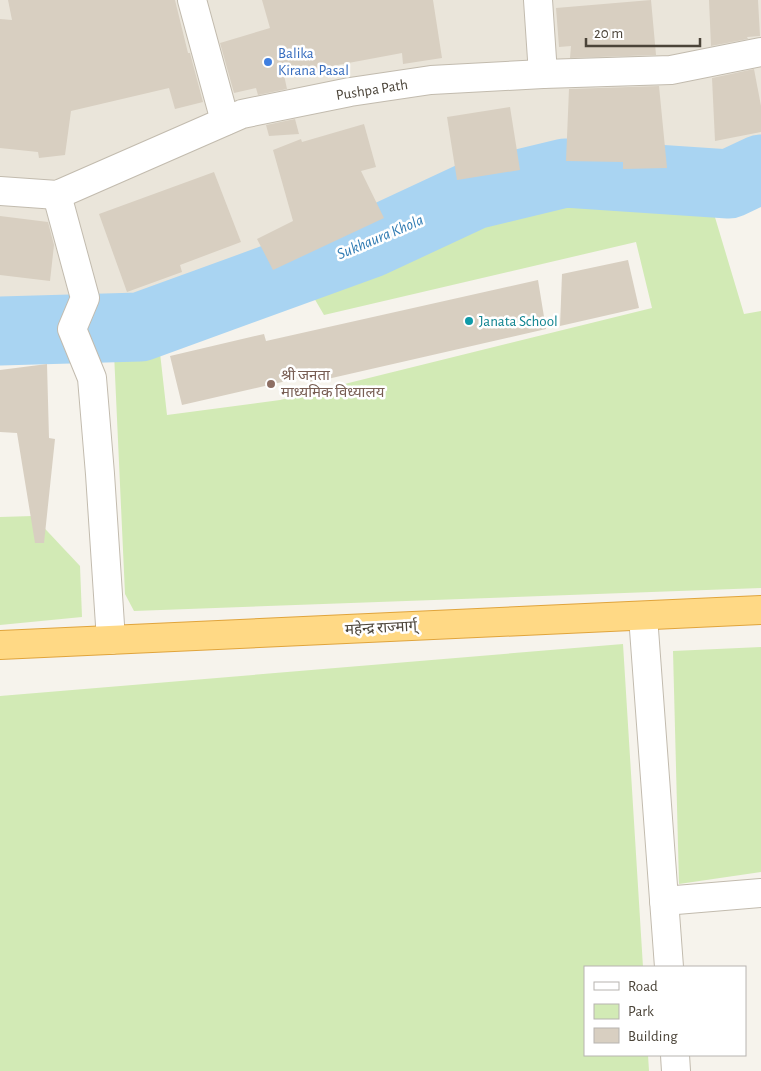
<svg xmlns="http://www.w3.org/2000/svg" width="761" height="1071" font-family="'Alegreya Sans','Noto Sans Devanagari',sans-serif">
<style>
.residential{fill:#eae5da}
.green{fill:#d2eab5}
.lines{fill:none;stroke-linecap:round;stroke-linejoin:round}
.river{stroke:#a9d4f2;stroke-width:69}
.building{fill:#d8cfc1}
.minor-casing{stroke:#c2bbae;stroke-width:30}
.trunk-casing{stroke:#e0a43c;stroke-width:30}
.minor{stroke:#fff;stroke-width:28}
.trunk{stroke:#ffd985;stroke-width:28}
.shop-dot{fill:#3f7fe0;stroke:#fff;stroke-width:2}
.culture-dot{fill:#0f9aa8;stroke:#fff;stroke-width:2}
.education-dot{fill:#8d6e63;stroke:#fff;stroke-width:2}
.labels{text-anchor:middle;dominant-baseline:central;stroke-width:5;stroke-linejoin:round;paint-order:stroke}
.shop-label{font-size:15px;fill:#366cbe;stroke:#fff;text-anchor:start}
.street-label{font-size:15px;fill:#4b4439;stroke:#fff}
.culture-label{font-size:15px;fill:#0d838f;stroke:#fff;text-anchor:start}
.education-label{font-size:15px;fill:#785e54;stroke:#fff;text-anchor:start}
.water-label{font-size:16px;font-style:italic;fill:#2e7ab2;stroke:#fff}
</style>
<rect width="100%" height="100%" fill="#f6f3ec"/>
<path class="residential" d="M 0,0 L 761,0 L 761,166 L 729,184 L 474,195 L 110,328 L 0,331 Z"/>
<g class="green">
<path d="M 599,193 L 714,214 L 744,314 L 761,311 L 761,588 L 134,611 L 125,594 L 114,353 L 160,353 L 167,415 L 280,400 L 652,308 L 636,242 L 324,315 L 310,291 L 454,215 Z"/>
<path d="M 33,516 L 80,566 L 82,617 L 0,625 L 0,517 Z"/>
<path d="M 623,644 L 643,967 L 585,967 L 585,1055 L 648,1055 L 649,1071 L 0,1071 L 0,696 Z"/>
<path d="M 761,647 L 761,872 L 679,884 L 673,651 Z"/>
</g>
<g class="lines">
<path class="river" d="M 0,331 L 140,327 L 371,243 L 474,195 L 565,173 L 729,184 L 761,169"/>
</g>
<g class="building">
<path d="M 8,0 L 175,0 L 188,53 L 190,53 L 203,102 L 175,109 L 169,88 L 71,111 L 65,155 L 39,158 L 38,152 L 0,148 L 0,19 L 12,20 Z"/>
<path d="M 262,0 L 433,0 L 442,58 L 403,64 L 402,53 L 284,75 L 287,89 L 258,95 L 256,88 L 234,93 L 220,43 L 270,28 Z"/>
<path d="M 651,0 L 656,55 L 570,58 L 571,46 L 559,47 L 556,8 Z"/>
<path d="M 709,0 L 758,0 L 760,36 L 747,37 L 748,39 L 711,46 Z"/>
<path d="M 754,69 L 761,106 L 761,132 L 715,141 L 712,78 Z"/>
<path d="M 659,86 L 667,168 L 623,169 L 623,162 L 566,161 L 569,89 Z"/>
<path d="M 510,107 L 520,170 L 457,180 L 447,117 Z"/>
<path d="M 295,119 L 299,134 L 269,136 L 266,125 Z"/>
<path d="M 364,124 L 376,167 L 361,171 L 384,218 L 273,270 L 257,239 L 293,221 L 273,150 L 301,139 L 302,142 Z"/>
<path d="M 214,172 L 241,242 L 180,265 L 182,272 L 127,292 L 99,214 Z"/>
<path d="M 0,216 L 48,222 L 54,245 L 50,281 L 0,275 Z"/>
<path d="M 628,260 L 639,308 L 560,326 L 562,274 Z"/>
<path d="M 538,280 L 546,329 L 310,383 L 308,376 L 182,405 L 170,356 L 264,334 L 266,341 Z"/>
<path d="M 47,364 L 49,438 L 55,439 L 44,543 L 35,543 L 17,433 L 0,432 L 0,370 Z"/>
</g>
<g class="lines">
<defs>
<g id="minor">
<path d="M 192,0 L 225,121"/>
<path d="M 538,0 L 543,74"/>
<path d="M 0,191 L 57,195 L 242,114 L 350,92 L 431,80 L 543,74 L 671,70 L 761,52"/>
<path d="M 57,195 L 85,298 L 72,329 L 92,378 L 100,474 L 111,640"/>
<path d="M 643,616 L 669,967"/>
<path d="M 664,901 L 761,893"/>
<path d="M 675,1055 L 676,1071"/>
</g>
<path id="trunk" d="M 0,645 L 761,610"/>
</defs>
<use href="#minor" class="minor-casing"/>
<use href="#trunk" class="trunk-casing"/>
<use href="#minor" class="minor"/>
<use href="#trunk" class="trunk"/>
</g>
<circle class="shop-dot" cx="268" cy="62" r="5"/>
<circle class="culture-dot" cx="469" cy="321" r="5"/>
<circle class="education-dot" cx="271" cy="384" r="5"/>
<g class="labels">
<g class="shop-label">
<text x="278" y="53">Balika<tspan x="278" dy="17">Kirana Pasal</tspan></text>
</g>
<g class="street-label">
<text transform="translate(372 90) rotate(-9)">Pushpa Path</text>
<text transform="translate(381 628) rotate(-3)">महेन्द्र राज्मार्ग्</text>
</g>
<g class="culture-label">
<text x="479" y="321">Janata School</text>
</g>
<g class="education-label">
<text x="281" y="375">श्री जनता<tspan x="281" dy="17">माध्यमिक विध्यालय</tspan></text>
</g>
<g class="water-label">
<text transform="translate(380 237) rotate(-23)">Sukhaura Khola</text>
</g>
</g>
<rect x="584" y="966" width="162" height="90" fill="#ffffff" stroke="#b7b4b0"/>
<rect x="594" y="982" width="25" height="8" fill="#ffffff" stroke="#b7b4b0"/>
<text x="628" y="991" font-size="15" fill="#4b4439">Road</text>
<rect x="594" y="1004" width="25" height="15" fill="#d2eab5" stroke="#b7b4b0"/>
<text x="628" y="1016" font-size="15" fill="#4b4439">Park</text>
<rect x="594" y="1028" width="25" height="15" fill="#d8cfc1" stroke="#b7b4b0"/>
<text x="628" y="1041" font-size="15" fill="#4b4439">Building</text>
<path d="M586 38v8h114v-8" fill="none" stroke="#4b4439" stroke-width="2.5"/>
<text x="594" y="38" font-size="15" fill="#4b4439" stroke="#ffffff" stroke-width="4" paint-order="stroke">20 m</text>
</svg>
